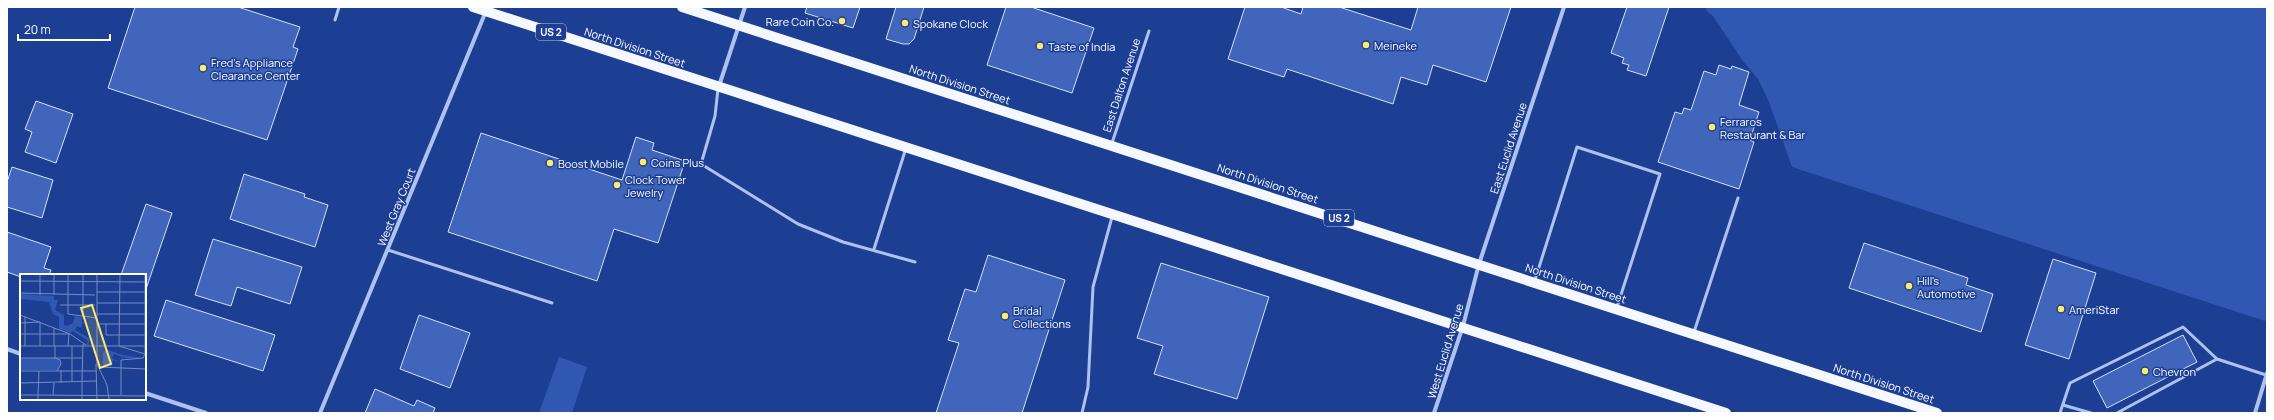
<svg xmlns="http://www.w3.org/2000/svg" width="2274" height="420" font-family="Manrope,sans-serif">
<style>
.green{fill:#3057b2}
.building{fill:#4065ba;stroke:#d4e0fb}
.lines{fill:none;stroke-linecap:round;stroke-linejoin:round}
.lane{stroke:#aec2ef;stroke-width:3}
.street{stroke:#aec2ef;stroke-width:4}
.primary{stroke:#f6f8ff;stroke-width:10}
.poi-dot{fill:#ffea6c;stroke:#1c3f94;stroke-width:1.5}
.labels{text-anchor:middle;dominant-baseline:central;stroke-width:3;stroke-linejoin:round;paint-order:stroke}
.shield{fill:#1c3f94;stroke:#bbc5df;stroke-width:1}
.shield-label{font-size:10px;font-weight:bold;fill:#fff}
.poi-label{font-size:11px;fill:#fff;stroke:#1c3f94;text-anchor:start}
.street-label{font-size:11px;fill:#fff;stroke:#1c3f94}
.inset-road{fill:none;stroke:#778cbf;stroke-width:1}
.view{fill:#ffea6c;fill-opacity:0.15;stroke:#ffea6c;stroke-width:2}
.inset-edge{fill:none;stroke:#fff;stroke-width:2}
</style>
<rect width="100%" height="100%" fill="#1c3f94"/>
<g class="green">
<path d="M 1707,7 L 2267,7 L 2267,315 L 2265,321 L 1792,167 L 1769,102 L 1758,79 L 1743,61 L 1713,16 L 1706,10 Z"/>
<path d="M 559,357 L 587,367 L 572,413 L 539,413 Z"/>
</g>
<g class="building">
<path d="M 135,7 L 238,7 L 300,27 L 293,47 L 298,49 L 267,140 L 108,88 Z"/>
<path d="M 807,7 L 860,7 L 853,28 L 805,13 Z"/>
<path d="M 896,7 L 924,7 L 914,39 L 909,44 L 903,44 L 886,39 Z"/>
<path d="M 1006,7 L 1031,7 L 1094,28 L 1072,93 L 987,65 Z"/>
<path d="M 1245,7 L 1281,7 L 1301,14 L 1303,7 L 1339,7 L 1411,30 L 1418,7 L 1511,7 L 1486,82 L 1433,65 L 1427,85 L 1401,77 L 1393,104 L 1287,69 L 1284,77 L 1228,59 Z"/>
<path d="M 1627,7 L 1669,7 L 1646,76 L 1627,70 L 1629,65 L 1622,63 L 1624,58 L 1611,53 Z"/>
<path d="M 1719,65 L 1731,69 L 1732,66 L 1749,72 L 1739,105 L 1759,112 L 1750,140 L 1754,142 L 1739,189 L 1658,162 L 1675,112 L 1682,114 L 1684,108 L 1691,110 L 1704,71 L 1716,75 Z"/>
<path d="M 36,101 L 73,114 L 56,163 L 25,152 L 32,132 L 25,129 Z"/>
<path d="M 481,133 L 622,180 L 636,137 L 654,143 L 652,150 L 685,161 L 658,243 L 614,229 L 597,281 L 448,232 Z"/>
<path d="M 12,167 L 53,180 L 42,218 L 7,207 L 7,182 Z"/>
<path d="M 244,174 L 305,194 L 304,197 L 328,205 L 315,247 L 230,219 Z"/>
<path d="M 146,204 L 172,213 L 145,292 L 145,275 L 121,275 Z"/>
<path d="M 7,232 L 51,247 L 44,268 L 51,270 L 49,275 L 21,275 L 21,277 L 7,272 Z"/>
<path d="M 213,239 L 302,267 L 290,304 L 237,287 L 231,306 L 195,295 Z"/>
<path d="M 1864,243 L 1968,278 L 1966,285 L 1993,294 L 1981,332 L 1849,288 Z"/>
<path d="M 988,255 L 1065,280 L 1022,413 L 936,413 L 959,343 L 948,340 L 965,289 L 976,292 Z"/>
<path d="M 2053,259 L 2096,273 L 2069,359 L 2025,345 Z"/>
<path d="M 1161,263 L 1269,297 L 1237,399 L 1154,374 L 1163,346 L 1137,338 Z"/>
<path d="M 166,300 L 275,335 L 263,371 L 154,336 Z"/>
<path d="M 419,315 L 470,333 L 450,388 L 400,369 Z"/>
<path d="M 2183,335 L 2197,362 L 2107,408 L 2093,381 Z"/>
<path d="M 375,389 L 414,406 L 417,400 L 435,408 L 433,413 L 365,413 Z"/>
</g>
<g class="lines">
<g class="lane">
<path d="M 335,20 L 339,7"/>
<path d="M 718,89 L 715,116 L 701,164 L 798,224 L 843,242 L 915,262"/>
<path d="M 1112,143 L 1149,31"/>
<path d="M 874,249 L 906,148"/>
<path d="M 388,250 L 552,303"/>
<path d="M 1535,280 L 1577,147 L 1660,174 L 1617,307"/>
<path d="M 1694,332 L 1738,198"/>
<path d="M 2063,405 L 2091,413"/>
<path d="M 1082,413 L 1088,387 L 1093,287 L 1112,217"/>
<path d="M 2060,413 L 2070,383 L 2183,327 L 2217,359"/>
<path d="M 2117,413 L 2217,359 L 2266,375"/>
</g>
<g class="street">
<path d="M 719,86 L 745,7"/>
<path d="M 7,349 L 21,354"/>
<path d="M 145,393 L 206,413"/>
<path d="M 320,413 L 486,11"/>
<path d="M 1434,413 L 1463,326 L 1479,264 L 1564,7"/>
<path d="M 2255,413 L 2267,373"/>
</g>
<g class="primary">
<path d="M 473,7 L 1726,413"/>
<path d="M 682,7 L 1937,413"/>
</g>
</g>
<g class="poi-dot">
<circle cx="842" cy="21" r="4"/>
<circle cx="905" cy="23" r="4"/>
<circle cx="1366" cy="45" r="4"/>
<circle cx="1040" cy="46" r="4"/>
<circle cx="203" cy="68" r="4"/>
<circle cx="1712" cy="127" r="4"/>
<circle cx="643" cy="162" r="4"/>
<circle cx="550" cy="163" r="4"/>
<circle cx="617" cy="185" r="4"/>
<circle cx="1909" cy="286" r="4"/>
<circle cx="2061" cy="309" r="4"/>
<circle cx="1005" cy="316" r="4"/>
<circle cx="2145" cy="371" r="4"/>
</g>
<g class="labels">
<g class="shield">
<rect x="536" y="24" width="30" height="16" rx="3"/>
<rect x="1324" y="210" width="30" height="16" rx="3"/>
</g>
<g class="shield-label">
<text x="551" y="32">US 2</text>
<text x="1339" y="218">US 2</text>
</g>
<g class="poi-label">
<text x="834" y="21" text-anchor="end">Rare Coin Co.</text>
<text x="913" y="23">Spokane Clock</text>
<text x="1374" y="45">Meineke</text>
<text x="1048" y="46">Taste of India</text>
<text x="211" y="62">Fred's Appliance<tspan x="211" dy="13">Clearance Center</tspan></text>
<text x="1720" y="121">Ferraros<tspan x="1720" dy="13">Restaurant &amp; Bar</tspan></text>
<text x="651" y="162">Coins Plus</text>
<text x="558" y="163">Boost Mobile</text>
<text x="625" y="179">Clock Tower<tspan x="625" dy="13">Jewelry</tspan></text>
<text x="1917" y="280">Hill's<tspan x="1917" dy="13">Automotive</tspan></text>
<text x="2069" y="309">AmeriStar</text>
<text x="1013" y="310">Bridal<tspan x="1013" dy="13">Collections</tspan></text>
<text x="2153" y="371">Chevron</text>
</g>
<g class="street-label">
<text transform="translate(635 47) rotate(18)">North Division Street</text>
<text transform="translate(960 84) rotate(18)">North Division Street</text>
<text transform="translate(1121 85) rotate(-72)">East Dalton Avenue</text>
<text transform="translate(1508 148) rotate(-72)">East Euclid Avenue</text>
<text transform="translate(1268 183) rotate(18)">North Division Street</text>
<text transform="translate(396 207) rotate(-68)">West Gray Court</text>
<text transform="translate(1576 283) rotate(18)">North Division Street</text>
<text transform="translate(1445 351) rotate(-73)">West Euclid Avenue</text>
<text transform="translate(1884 383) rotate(18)">North Division Street</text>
</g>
</g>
<g transform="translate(20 274)">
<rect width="126" height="126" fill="#1c3f94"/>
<path d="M 0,20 L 34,22 L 34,26 L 38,26 L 35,36 L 44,41 L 44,51 L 47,52 L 53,49 L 55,42 L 62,43 L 62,48 L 67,48 L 63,49 L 61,54 L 57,52 L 55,56 L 69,64 L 69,71 L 66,71 L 68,67 L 53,57 L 50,59 L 39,55 L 39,43 L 33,40 L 29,28 L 0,25 ZM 86,75 L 99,80 L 121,84 L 104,84 L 94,80 L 92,84 L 100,89 L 93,86 L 92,92 L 83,93 L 83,79 ZM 0,84 L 36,84 L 40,87 L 40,93 L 38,96 L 0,96 Z" fill="#3057b2"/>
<path class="inset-road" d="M 20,0 L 20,21M 48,0 L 48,40 L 77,44M 63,0 L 63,43M 77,0 L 77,90 L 87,111 L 89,126M 100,0 L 99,72 L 125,80M 0,7 L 125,8M 77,18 L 126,18M 0,19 L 75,21M 34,21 L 34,0M 77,29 L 126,29M 40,31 L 75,31M 77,40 L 126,40M 0,41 L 50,60 L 66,71M 5,42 L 5,72M 0,49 L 20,48 L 20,72M 77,50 L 126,50M 86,50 L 86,61 L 126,61M 34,54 L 34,72M 0,60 L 49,60 L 48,72M 0,72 L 125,72M 35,72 L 35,84 L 40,86 L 41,90 L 37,97M 52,72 L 52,107M 0,84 L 62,84M 76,90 L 77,126M 79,93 L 126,95M 0,97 L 76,97M 62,107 L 63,70M 0,109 L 76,107M 41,109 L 41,96M 0,121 L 18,121 L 19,97M 33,121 L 34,109M 101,121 L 101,86 L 123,84 L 125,80 L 125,0M 18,126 L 18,121 L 126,122M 62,126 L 62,107"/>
<path class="view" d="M 72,31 L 91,90 L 80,94 L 61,34 Z"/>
<rect width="126" height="126" class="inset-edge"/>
</g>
<rect width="2274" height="420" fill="none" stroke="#ffffff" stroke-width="16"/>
<path d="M18 34v6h92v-6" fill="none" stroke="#ffffff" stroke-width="2"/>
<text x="24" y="34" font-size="12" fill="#ffffff" stroke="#1c3f94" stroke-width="3" paint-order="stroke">20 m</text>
</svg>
